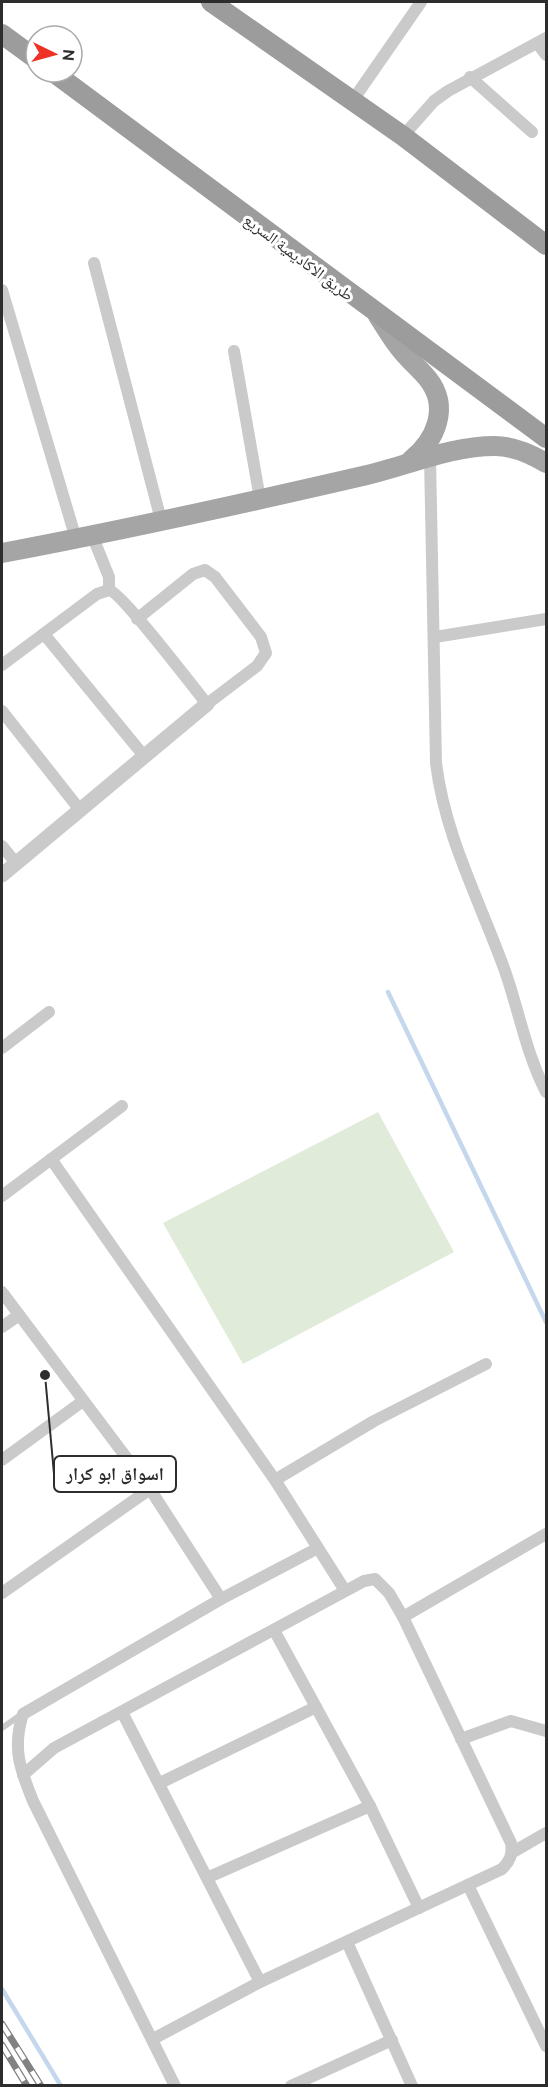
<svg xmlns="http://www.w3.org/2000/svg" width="548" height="2087" font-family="Ubuntu,'Noto Naskh Arabic',sans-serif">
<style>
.pitch{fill:#e0ebd9}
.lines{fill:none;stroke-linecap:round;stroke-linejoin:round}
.stream{stroke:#c4d7ed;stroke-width:4.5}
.service{stroke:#cacaca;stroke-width:6}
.minor{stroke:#cacaca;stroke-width:12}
.tertiary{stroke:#cacaca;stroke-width:15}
.primary{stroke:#a5a5a5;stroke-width:20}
.trunk{stroke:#9c9c9c;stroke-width:20}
.rail-casing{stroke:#828282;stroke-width:7}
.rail{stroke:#fff;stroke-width:4.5;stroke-dasharray:14;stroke-linecap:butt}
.labels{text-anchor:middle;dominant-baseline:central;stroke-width:6;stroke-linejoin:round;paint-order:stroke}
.street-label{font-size:16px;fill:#2d2d2d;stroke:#fff}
.leader{fill:none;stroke:#2d2d2d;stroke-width:2}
.callout-dot{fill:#2d2d2d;stroke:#fff;stroke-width:2}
.callout{fill:#fff;stroke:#2d2d2d;stroke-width:2}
.callout-label{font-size:18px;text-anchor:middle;font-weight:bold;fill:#2d2d2d}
</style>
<rect width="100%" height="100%" fill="#fff"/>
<path class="pitch" d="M 378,1112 L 454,1252 L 243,1364 L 163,1223 Z"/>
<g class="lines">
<g class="stream">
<path d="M 388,992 L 546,1322"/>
<path d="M 2,1989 L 61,2086"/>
</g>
<path class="service" d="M 2,1728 L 22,1714"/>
<g class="minor">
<path d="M 537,43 L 546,55"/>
<path d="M 470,77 L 532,132"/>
<path d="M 353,100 L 421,2"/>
<path d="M 403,136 L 434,101 L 448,91 L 546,38"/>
<path d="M 94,263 L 161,520"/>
<path d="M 2,290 L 76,539"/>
<path d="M 234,351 L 260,499"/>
<path d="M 430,457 L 436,763 C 445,837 480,901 505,971 C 519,1011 526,1053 546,1092"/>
<path d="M 92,535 L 109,577 L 109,590"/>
<path d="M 44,634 L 144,756"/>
<path d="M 435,637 L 546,619"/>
<path d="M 2,665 L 97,594 L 109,590 C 121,592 194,688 207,704 L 257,666 L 266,653 L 261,637 L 215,577 L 205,570 L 193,574 L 137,619"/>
<path d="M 2,711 L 80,810"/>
<path d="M 2,846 L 16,863"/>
<path d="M 2,1048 L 49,1012"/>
<path d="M 51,1159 L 275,1480 L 344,1589"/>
<path d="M 2,1196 L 122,1106"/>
<path d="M 2,1292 L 150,1489 L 221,1599"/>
<path d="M 2,1327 L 19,1315"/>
<path d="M 2,1460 L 83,1401"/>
<path d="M 275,1480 L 374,1421 L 486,1364"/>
<path d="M 2,1593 L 150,1489"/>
<path d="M 403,1617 L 546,1534"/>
<path d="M 274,1630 L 370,1806 L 419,1908"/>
<path d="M 122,1712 L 260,1982"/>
<path d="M 461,1739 L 511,1721 L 546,1731"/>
<path d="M 23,1775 L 54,1748 L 364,1581 L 375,1579 L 389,1593 L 403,1617 L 511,1843 C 513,1854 510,1861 502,1869 L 260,1982 L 153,2039"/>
<path d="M 160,1783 L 316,1707"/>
<path d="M 513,1852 L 546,1833"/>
<path d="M 209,1877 L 370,1806"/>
<path d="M 468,1885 L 546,2046"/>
<path d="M 347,1942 L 412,2086"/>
<path d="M 175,2086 L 33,1801 C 20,1769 12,1748 23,1714 L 221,1599 L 318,1548"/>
<path d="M 291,2086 L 392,2040"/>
</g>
<path class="tertiary" d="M 2,875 L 207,704"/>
<g class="primary">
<path d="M 378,316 C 386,328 393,341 402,351 C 410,361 420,369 428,379 C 450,407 436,440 411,460"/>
<path d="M 2,553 C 124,530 246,503 367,475 C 409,465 451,446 495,446 C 514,446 531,454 546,463"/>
</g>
<g class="trunk">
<path d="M 211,2 L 403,136 L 546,245"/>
<path d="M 2,34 L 36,59"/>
<path d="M 53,72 L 546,438"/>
</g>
<defs>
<g id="rail">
<path d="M 2,2024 L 41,2086"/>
<path d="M 2,2045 L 27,2086"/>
</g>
</defs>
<use href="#rail" class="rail-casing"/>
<use href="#rail" class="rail"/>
</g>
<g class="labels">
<g class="street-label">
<text transform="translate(299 257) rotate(37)">طريق الاكاديمية السريع</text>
</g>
</g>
<path class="leader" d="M45 1375L54 1474"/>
<circle class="callout-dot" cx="45" cy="1375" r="6"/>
<rect class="callout" x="54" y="1456" width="122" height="36" rx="6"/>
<g class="callout-label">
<text x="115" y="1480">اسواق ابو كرار</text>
</g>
<rect width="548" height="2087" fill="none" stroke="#2d2d2d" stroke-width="6"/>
<g transform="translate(54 54) rotate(95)"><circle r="28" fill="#ffffff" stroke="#ababab" stroke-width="1.5"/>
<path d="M0-4.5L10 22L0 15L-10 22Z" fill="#ee3025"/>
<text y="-9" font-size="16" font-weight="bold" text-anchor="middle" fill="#2d2d2d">N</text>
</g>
</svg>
